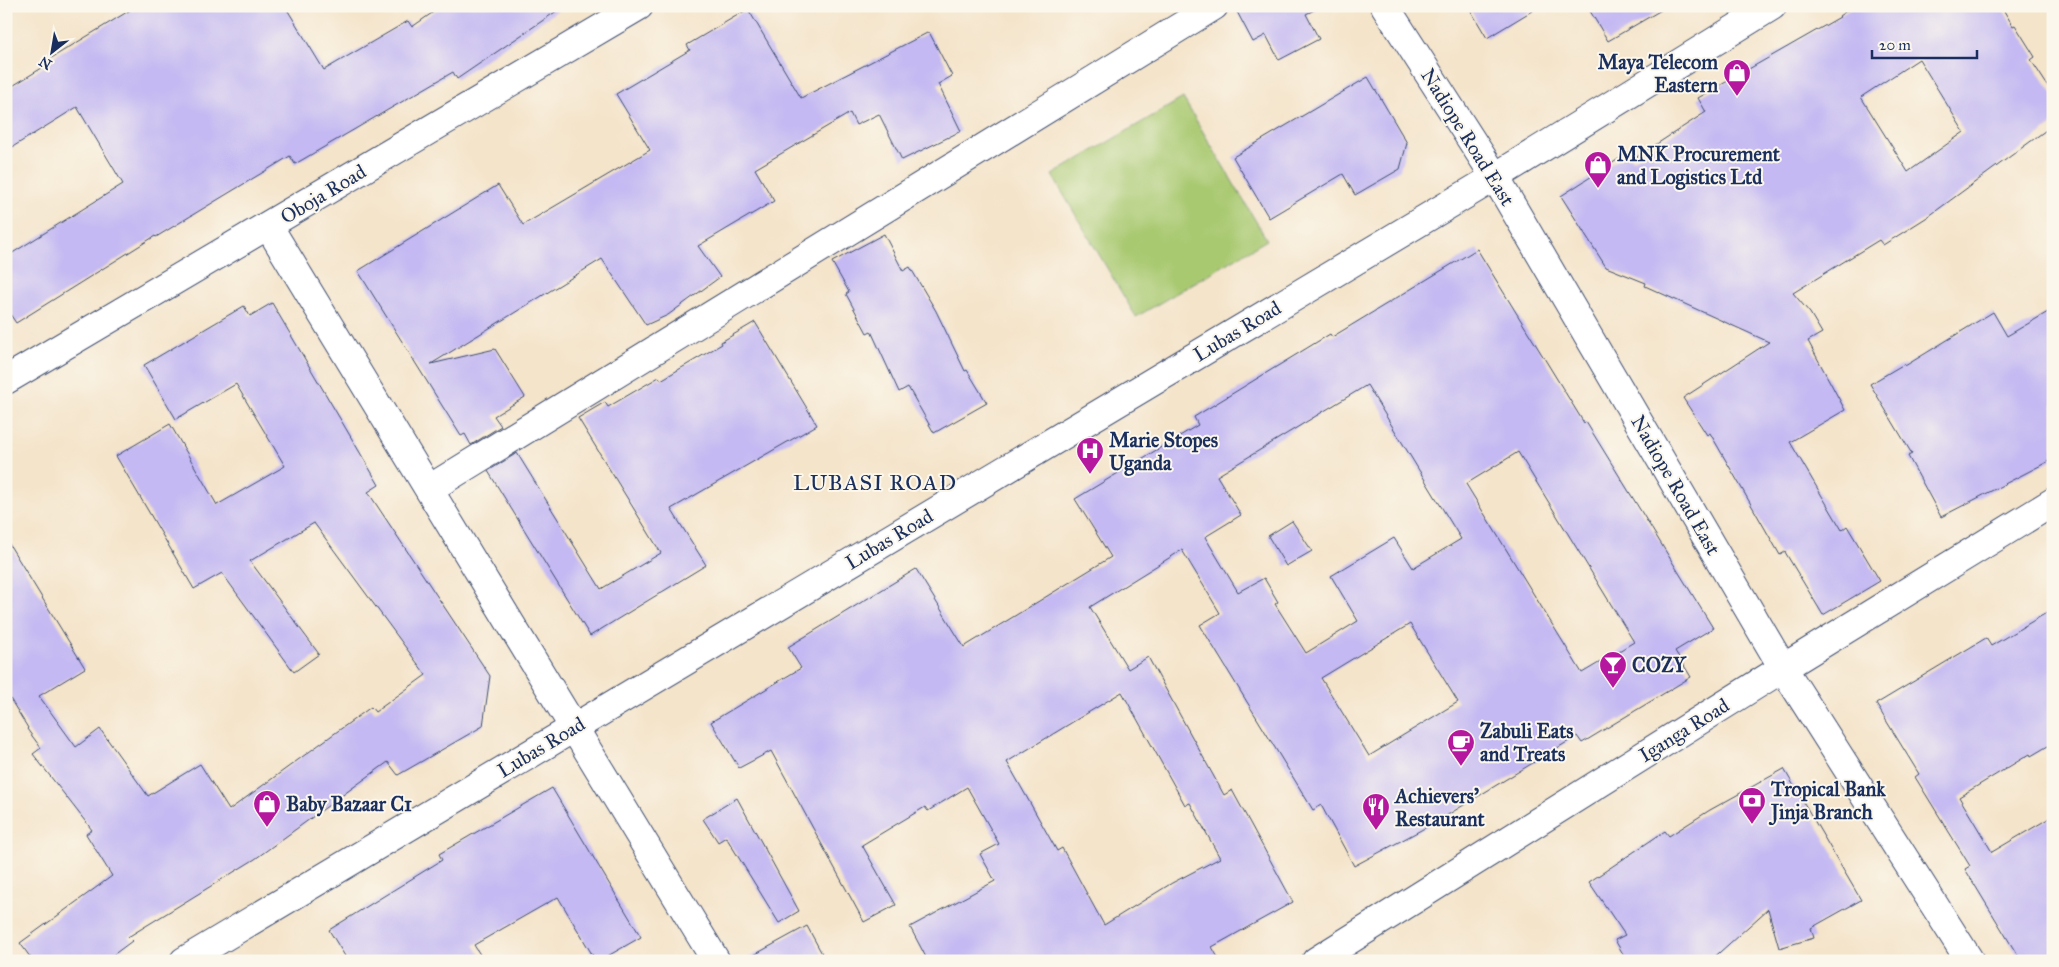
<svg xmlns="http://www.w3.org/2000/svg" width="2059" height="967" font-family="'IM FELL Great Primer',serif">
<style>
.garden{fill:#a9c971;stroke:#627c68}
.building{fill:#c4b9f2;fill-rule:evenodd}
.lines{fill:none;stroke-linecap:round;stroke-linejoin:round}
.street-casing{stroke:#3c4a6e;stroke-width:30}
.street{stroke:#fff;stroke-width:28}
.labels{text-anchor:middle;dominant-baseline:central;stroke-width:4;stroke-linejoin:round;paint-order:stroke}
.poi-label{font-size:20px;font-weight:bold;fill:#1b2f5e;stroke:#fbf7ec;text-anchor:start}
.street-label{font-size:20px;fill:#1b2f5e;stroke:#fbf7ec}
.quarter-label{font-size:22px;letter-spacing:1px;fill:#1b2f5e;stroke:#fbf7ec}
</style>
<rect width="100%" height="100%" fill="#fbf7ec"/>
<filter id="ink" filterUnits="userSpaceOnUse"><feTurbulence type="fractalNoise" baseFrequency=".02" numOctaves="2"/><feDisplacementMap in="SourceGraphic" scale="10" xChannelSelector="R" yChannelSelector="G"/><feConvolveMatrix kernelMatrix="1 2 1 2 8 2 1 2 1" color-interpolation-filters="sRGB"/></filter>
<filter id="wash" filterUnits="userSpaceOnUse"><feTurbulence type="fractalNoise" baseFrequency=".0096" numOctaves="4" result="noise"/><feDisplacementMap in="SourceGraphic" scale="20" xChannelSelector="R" yChannelSelector="G"/><feGaussianBlur stdDeviation="1.12" result="paint"/><feColorMatrix in="noise" values="0 0 0 0 0 0 0 0 0 0 0 0 0 0 0 0 0 1.4 0 .05"/><feComposite in="paint" operator="in"/></filter>
<g filter="url(#wash)">
<rect width="100%" height="100%" fill="#f4e4ca"/>
<path class="garden" d="M 1183,98 L 1267,240 L 1136,317 L 1052,175 Z"/>
<g id="blocks">
<g class="building">
<path d="M 137,6 L 285,6 L 324,70 L 408,21 L 412,27 L 442,6 L 564,6 L 457,79 L 453,72 L 295,164 L 290,156 L 156,237 L 155,236 L 16,323 L 6,308 L 6,257 L 123,184 L 77,107 L 6,151 L 6,90 L 50,63 L 48,60 Z"/>
<path d="M 1234,6 L 1322,6 L 1306,14 L 1319,39 L 1279,60 L 1266,35 L 1253,42 Z"/>
<path d="M 1468,6 L 1540,6 L 1487,38 Z"/>
<path d="M 1587,6 L 1668,6 L 1608,41 Z"/>
<path d="M 1854,6 L 2001,6 L 2013,26 L 2015,25 L 2035,57 L 2031,60 L 2053,94 L 2053,125 L 1929,216 L 1883,245 L 1879,240 L 1793,293 L 1810,313 L 1822,333 L 1808,341 L 1845,410 L 1790,442 L 1842,530 L 1847,526 L 1880,581 L 1823,615 L 1785,552 L 1780,555 L 1710,433 L 1707,435 L 1683,398 L 1769,342 L 1645,286 L 1646,283 L 1606,267 L 1561,196 L 1628,153 L 1632,160 L 1706,112 L 1698,98 L 1840,17 L 1839,16 ZM 1919,59 L 1964,132 L 1908,172 L 1861,97 Z"/>
<path d="M 748,9 L 801,98 L 929,32 L 952,76 L 938,84 L 961,131 L 902,160 L 879,114 L 856,125 L 850,113 L 755,169 L 774,201 L 698,246 L 720,277 L 668,315 L 646,325 L 602,259 L 431,364 L 495,349 L 525,397 L 494,416 L 501,426 L 471,445 L 465,434 L 461,436 L 358,271 L 498,185 L 523,225 L 650,150 L 616,94 L 690,50 L 687,45 Z"/>
<path d="M 1368,77 L 1407,143 L 1400,169 L 1355,195 L 1343,174 L 1269,218 L 1233,157 Z"/>
<path d="M 884,234 L 903,271 L 910,267 L 936,311 L 965,371 L 967,370 L 987,403 L 934,433 L 908,387 L 899,392 L 871,331 L 867,333 L 846,294 L 849,292 L 832,262 Z"/>
<path d="M 1477,249 L 1584,423 L 1586,422 L 1713,628 L 1675,651 L 1691,677 L 1582,743 L 1577,736 L 1436,822 L 1354,866 L 1321,805 L 1313,810 L 1200,625 L 1220,613 L 1182,550 L 1090,607 L 1128,669 L 1148,657 L 1224,795 L 1232,790 L 1293,902 L 1212,947 L 1220,961 L 928,961 L 910,927 L 995,881 L 980,854 L 999,844 L 967,787 L 928,811 L 925,807 L 862,845 L 896,905 L 864,922 L 771,751 L 739,768 L 711,722 L 801,668 L 788,647 L 916,569 L 964,647 L 1111,557 L 1075,499 L 1198,425 L 1194,417 L 1330,334 L 1332,337 ZM 1367,385 L 1461,539 L 1413,568 L 1394,538 L 1331,576 L 1358,621 L 1306,653 L 1275,604 L 1278,602 L 1264,578 L 1238,592 L 1205,537 L 1241,515 L 1217,476 ZM 1518,452 L 1634,642 L 1582,673 L 1466,484 ZM 1410,624 L 1458,702 L 1369,756 L 1321,678 ZM 1122,692 L 1185,805 L 1190,803 L 1220,858 L 1172,883 L 1104,925 L 1062,848 L 1057,851 L 1007,762 Z"/>
<path d="M 272,303 L 379,485 L 368,492 L 490,676 L 483,726 L 398,775 L 388,762 L 255,859 L 128,937 L 132,941 L 105,961 L 33,961 L 20,943 L 112,876 L 86,834 L 92,830 L 33,754 L 41,748 L 27,729 L 28,728 L 6,692 L 6,539 L 85,668 L 39,696 L 76,747 L 100,729 L 148,796 L 200,764 L 229,810 L 371,707 L 375,712 L 426,675 L 314,523 L 250,561 L 319,654 L 294,672 L 222,573 L 194,589 L 116,456 L 170,424 L 217,505 L 285,466 L 236,384 L 176,419 L 144,365 L 244,306 L 250,316 Z"/>
<path d="M 2053,309 L 2053,459 L 1941,517 L 1908,456 L 1912,454 L 1870,384 L 1904,364 L 1905,366 L 1993,312 L 2007,336 Z"/>
<path d="M 755,322 L 817,425 L 671,509 L 706,565 L 590,636 L 488,471 L 517,453 L 601,589 L 661,553 L 578,418 L 605,402 L 608,407 L 659,377 L 661,380 L 722,344 L 721,342 Z"/>
<path d="M 1292,521 L 1312,551 L 1286,566 L 1268,536 Z"/>
<path d="M 2053,609 L 2053,743 L 2031,756 L 2030,754 L 1959,797 L 1992,852 L 2053,816 L 2053,961 L 2021,961 L 1965,869 L 1970,866 L 1915,777 L 1919,774 L 1876,704 L 1986,638 L 1991,646 Z"/>
<path d="M 1784,769 L 1861,900 L 1811,928 L 1814,938 L 1779,948 L 1768,909 L 1710,961 L 1627,961 L 1615,940 L 1625,935 L 1589,882 L 1665,831 L 1669,836 L 1710,810 Z"/>
<path d="M 552,788 L 641,937 L 599,961 L 596,961 L 558,897 L 474,945 L 484,961 L 348,961 L 329,930 L 442,860 L 439,854 Z"/>
<path d="M 737,798 L 799,911 L 779,923 L 726,837 L 718,842 L 703,819 Z"/>
<path d="M 807,926 L 826,961 L 743,961 Z"/>
</g>
</g>
</g>
<g filter="url(#ink)">
<use href="#blocks" fill-opacity="0" stroke="#3c4a6e" stroke-width="1"/>
<g class="lines">
<defs>
<g id="street">
<path d="M 1385,6 L 1495,177 L 1783,668 L 1970,961"/>
<path d="M 269,227 L 716,961"/>
<path d="M 6,380 L 639,6"/>
<path d="M 429,489 L 1214,6"/>
<path d="M 184,961 L 1495,177 L 1772,6"/>
<path d="M 1316,961 L 1783,668 L 2053,502"/>
</g>
</defs>
<use href="#street" class="street-casing"/>
<use href="#street" class="street"/>
</g>
</g>
<defs>
<symbol id="shop-pin" viewBox="-11 -11 22 30"><path d="M0 17L-7.5 6A9.5 9.5 0 1 1 7.5 6Z" fill="#b5179e" stroke="#fbf7ec"/><path d="M-5-2.5h2.3a2.7 3.5 0 0 1 5.4 0H5L5.5 6h-11ZM-1.5-2.5h3a1.5 2.3 0 0 0-3 0Z" fill="#fff"/></symbol>
<symbol id="hospital-pin" viewBox="-11 -11 22 30"><path d="M0 17L-7.5 6A9.5 9.5 0 1 1 7.5 6Z" fill="#b5179e" stroke="#fbf7ec"/><path d="M-5-5h3v3.5h4V-5h3V5h-3V1.5h-4V5h-3Z" fill="#fff"/></symbol>
<symbol id="bar-pin" viewBox="-11 -11 22 30"><path d="M0 17L-7.5 6A9.5 9.5 0 1 1 7.5 6Z" fill="#b5179e" stroke="#fbf7ec"/><path d="M-6-5H6L.8 .8V4.5H3.5V6h-7V4.5H-.8V.8Z" fill="#fff"/></symbol>
<symbol id="cafe-pin" viewBox="-11 -11 22 30"><path d="M0 17L-7.5 6A9.5 9.5 0 1 1 7.5 6Z" fill="#b5179e" stroke="#fbf7ec"/><path d="M-5.5-4.5H6V0H3Q3 3.5 0 3.5H-2.5Q-5.5 3.5-5.5 0ZM3-3.2v2h1.7v-2ZM-6 4.5H4V6H-6Z" fill="#fff"/></symbol>
<symbol id="bank-pin" viewBox="-11 -11 22 30"><path d="M0 17L-7.5 6A9.5 9.5 0 1 1 7.5 6Z" fill="#b5179e" stroke="#fbf7ec"/><path d="M-6-4H6V4H-6ZM0-2.3a2.3 2.3 0 1 0 0 4.6a2.3 2.3 0 1 0 0-4.6Z" fill="#fff"/></symbol>
<symbol id="restaurant-pin" viewBox="-11 -11 22 30"><path d="M0 17L-7.5 6A9.5 9.5 0 1 1 7.5 6Z" fill="#b5179e" stroke="#fbf7ec"/><path d="M-5-6h1v4h1v-4h1v4h1v-4h1v5L-1.5 .5V6h-2V.5L-5-1ZM5-6V6H3V1.5H1.5Q1.5-4 5-6Z" fill="#fff"/></symbol>
</defs>
<g fill-rule="evenodd">
<use href="#shop-pin" x="1721" y="57" width="32" height="43"/>
<use href="#shop-pin" x="1582" y="149" width="32" height="43"/>
<use href="#hospital-pin" x="1074" y="435" width="32" height="43"/>
<use href="#bar-pin" x="1597" y="649" width="32" height="43"/>
<use href="#cafe-pin" x="1445" y="727" width="32" height="43"/>
<use href="#bank-pin" x="1736" y="785" width="32" height="43"/>
<use href="#shop-pin" x="251" y="788" width="32" height="43"/>
<use href="#restaurant-pin" x="1360" y="791" width="32" height="43"/>
</g>
<g class="labels">
<g class="poi-label">
<text x="1718" y="62" text-anchor="end">Maya Telecom<tspan x="1718" dy="23">Eastern</tspan></text>
<text x="1617" y="154">MNK Procurement<tspan x="1617" dy="23">and Logistics Ltd</tspan></text>
<text x="1109" y="440">Marie Stopes<tspan x="1109" dy="23">Uganda</tspan></text>
<text x="1632" y="665">COZY</text>
<text x="1480" y="731">Zabuli Eats<tspan x="1480" dy="23">and Treats</tspan></text>
<text x="1771" y="789">Tropical Bank<tspan x="1771" dy="23">Jinja Branch</tspan></text>
<text x="1395" y="796">Achievers'<tspan x="1395" dy="23">Restaurant</tspan></text>
<text x="286" y="804">Baby Bazaar C1</text>
</g>
<g class="street-label">
<text transform="translate(1468 137) rotate(58)">Nadiope Road East</text>
<text transform="translate(323 194) rotate(-31)">Oboja Road</text>
<text transform="translate(1237 331) rotate(-31)">Lubas Road</text>
<text transform="translate(1676 485) rotate(60)">Nadiope Road East</text>
<text transform="translate(889 539) rotate(-31)">Lubas Road</text>
<text transform="translate(1684 730) rotate(-32)">Iganga Road</text>
<text transform="translate(541 747) rotate(-31)">Lubas Road</text>
</g>
<g class="quarter-label">
<text x="875" y="482">LUBASI ROAD</text>
</g>
</g>
<rect width="2059" height="967" fill="none" stroke="#fbf7ec" stroke-width="25"/>
<g transform="translate(52 52) rotate(211)" stroke="#fbf7ec" stroke-width="4" paint-order="stroke">
<path d="M0-4L9 19L0 12L-9 19Z" fill="#1b2f5e"/>
<text y="-8" font-size="14" font-weight="bold" text-anchor="middle" fill="#1b2f5e">N</text>
</g>
<path d="M1872 50v8h105v-8" fill="none" stroke="#1b2f5e" stroke-width="2.5"/>
<text x="1879" y="50" font-size="15" fill="#1b2f5e" stroke="#fbf7ec" stroke-width="4" paint-order="stroke">20 m</text>
</svg>
